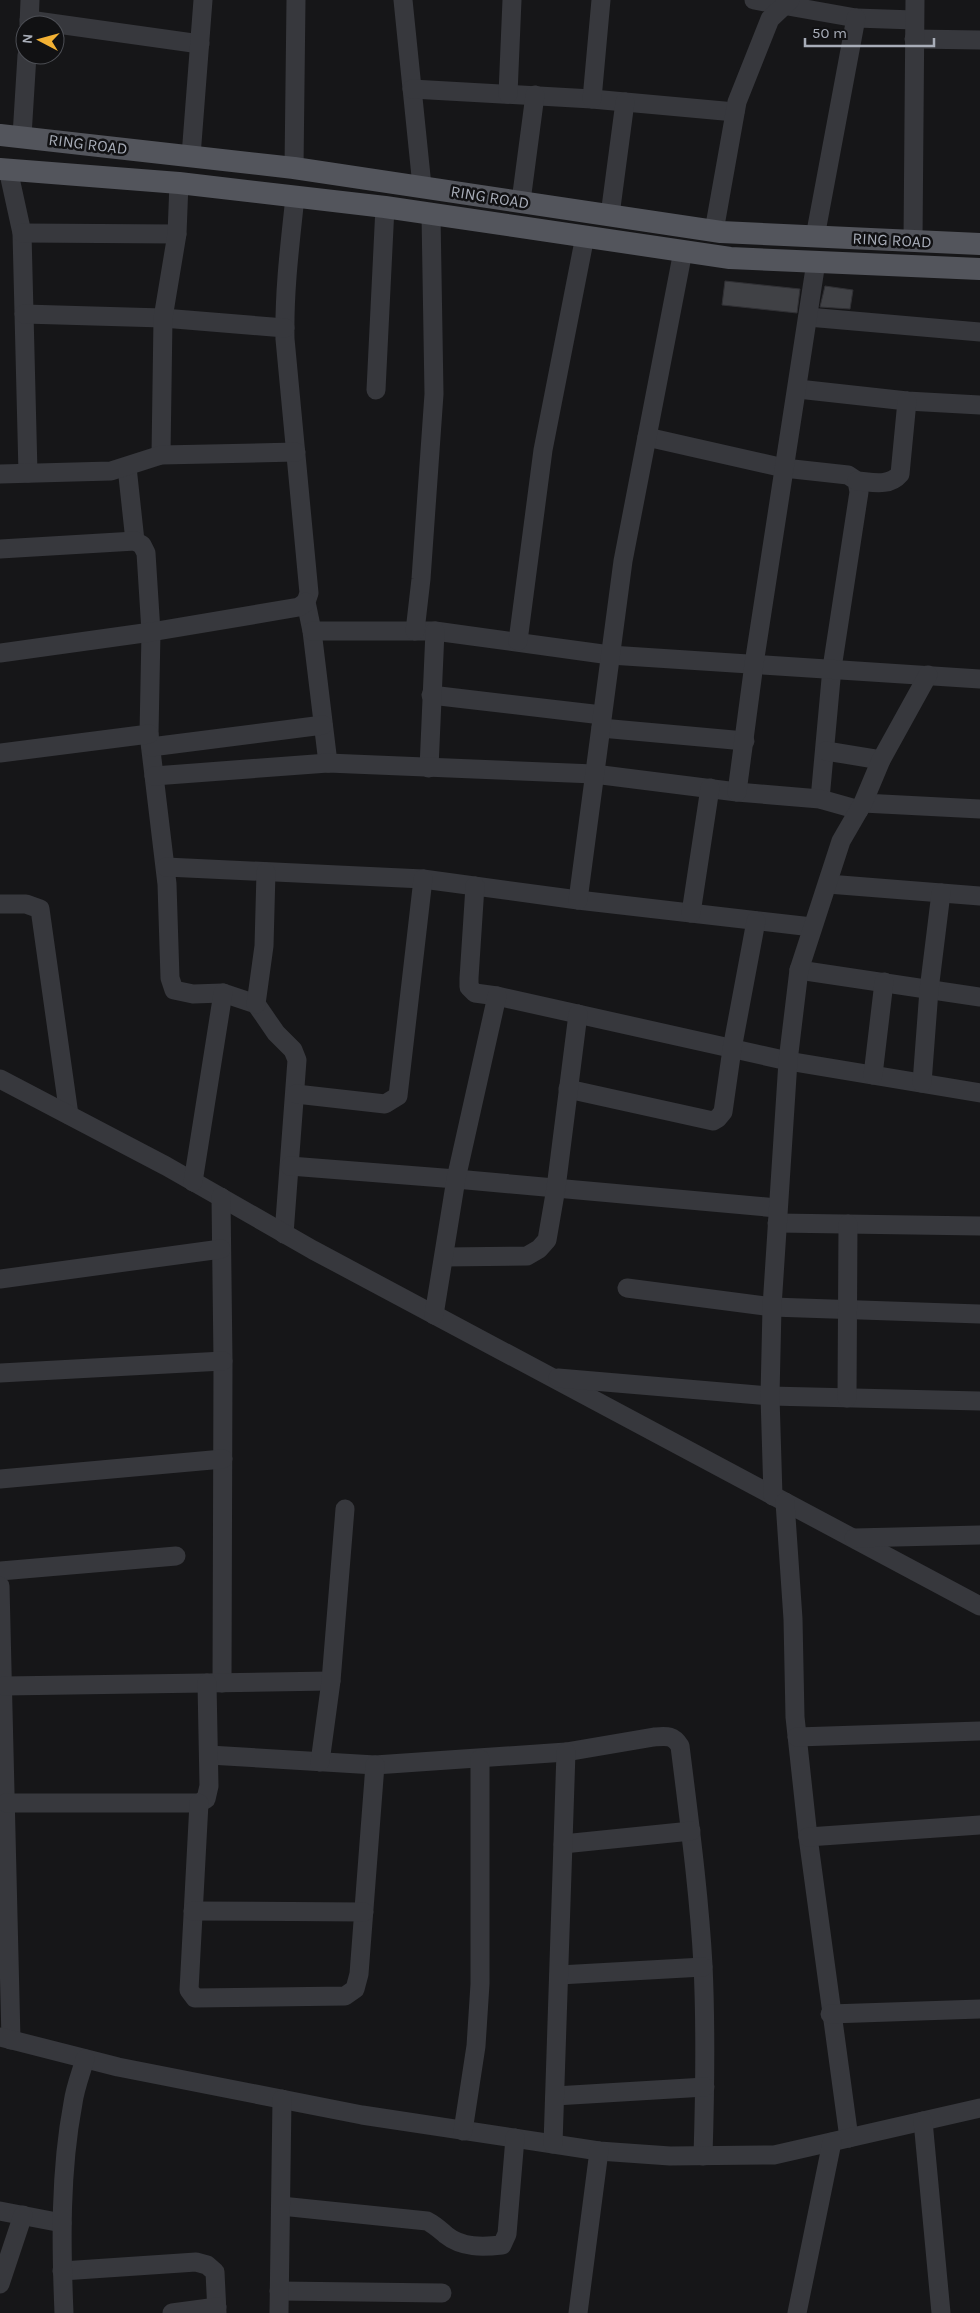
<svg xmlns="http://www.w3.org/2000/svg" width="980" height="2313" font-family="Karla,sans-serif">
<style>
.building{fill:#404145;stroke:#303034}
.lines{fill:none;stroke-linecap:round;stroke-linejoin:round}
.minor{stroke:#37383d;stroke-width:19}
.major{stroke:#53555c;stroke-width:22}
.labels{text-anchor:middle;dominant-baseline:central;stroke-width:5;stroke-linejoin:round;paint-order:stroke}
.street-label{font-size:16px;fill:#a8adb8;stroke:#111113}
</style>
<rect width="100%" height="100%" fill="#161618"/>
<g class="building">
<path d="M 725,281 L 800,289 L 797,313 L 722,305 Z"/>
<path d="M 825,286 L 853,290 L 850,309 L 820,307 Z"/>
</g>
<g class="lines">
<g class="minor">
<path d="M 403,0 L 422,186"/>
<path d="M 754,0 L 856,18 L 914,20"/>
<path d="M 29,20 L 200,44"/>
<path d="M 29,25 L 30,0"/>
<path d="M 914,39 L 980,40"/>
<path d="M 412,89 L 592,99 L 735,112"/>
<path d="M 508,94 L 512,0"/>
<path d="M 592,99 L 601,0"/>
<path d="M 22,136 L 27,55"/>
<path d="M 191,156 L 203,0"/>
<path d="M 294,168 L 296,0"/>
<path d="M 8,169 L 22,233 L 28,473"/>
<path d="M 295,197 C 290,244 284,291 285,339 L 309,593 L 306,602 L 312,631 L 328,763"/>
<path d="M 521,201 L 535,95"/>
<path d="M 610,215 L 625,102"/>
<path d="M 714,231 L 737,102 L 770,19 L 790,0"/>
<path d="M 22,233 L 177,234"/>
<path d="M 815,237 L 856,18"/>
<path d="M 913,241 L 915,0"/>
<path d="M 24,314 L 163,318 L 285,328"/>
<path d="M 808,317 L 980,332"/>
<path d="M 798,389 L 907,401 L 980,405"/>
<path d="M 376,390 L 385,207"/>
<path d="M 647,437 L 784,468 L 848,475 L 857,481 L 859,492 L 832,668 L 820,799"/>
<path d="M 161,455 L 163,318 L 177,234 L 179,183"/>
<path d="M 127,467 L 135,541"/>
<path d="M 0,474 L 111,471 L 161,455 L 296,452"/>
<path d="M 857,481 C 872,482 889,487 900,474 L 907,401"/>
<path d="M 0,549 L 135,541 L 142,545 L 146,553 L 151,632 L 149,734 L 167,884 L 170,978 L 174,990 L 193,994 L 223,993 L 256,1004 L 276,1033 L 293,1050 L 297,1060 L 284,1234"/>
<path d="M 312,631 L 435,631 L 610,655 L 980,679"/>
<path d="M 415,631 L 421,579 L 434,394 L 431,214"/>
<path d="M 518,641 L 543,450 L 585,236"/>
<path d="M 0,653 L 151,632 L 299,607 L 306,602"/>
<path d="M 431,695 L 602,715"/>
<path d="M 601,728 L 745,741"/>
<path d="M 151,747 L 323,725"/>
<path d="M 826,751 L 881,760"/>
<path d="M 0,753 L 149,734"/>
<path d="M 429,768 L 435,631"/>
<path d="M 154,776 L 328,763 L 594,774 L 737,792 L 820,799 L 859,810"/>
<path d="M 737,792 L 754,664 L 816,262"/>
<path d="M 863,803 L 980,809"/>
<path d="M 166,867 L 423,879 L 578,900 L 812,927"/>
<path d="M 828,884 L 980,896"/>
<path d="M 475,886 L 469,978 L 469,987 L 475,993 L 497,996 L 788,1061 L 980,1093"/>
<path d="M 578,900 L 623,561 L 683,251"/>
<path d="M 0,904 L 26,904 L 40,909 L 69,1115"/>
<path d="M 691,913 L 710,788"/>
<path d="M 799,970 L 980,997"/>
<path d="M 256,1004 L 264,946 L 266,872"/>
<path d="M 873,1075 L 884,982"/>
<path d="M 0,1079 L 166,1166 L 313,1250 L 980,1606"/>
<path d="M 922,1083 L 929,990 L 941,893"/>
<path d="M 568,1089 L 713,1121 L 718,1118 L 723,1112 L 732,1049 L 756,921"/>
<path d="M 296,1094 L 385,1104 L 398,1096 L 423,879"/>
<path d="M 290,1166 L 456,1179 L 777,1208"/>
<path d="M 193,1182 L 223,993"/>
<path d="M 221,1197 L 223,1361 L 222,1683"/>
<path d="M 777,1223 L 980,1226"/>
<path d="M 444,1257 L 527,1256 L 539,1249 L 547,1240 L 556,1188 L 578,1014"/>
<path d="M 0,1279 L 221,1249"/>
<path d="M 627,1288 L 772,1307 L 980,1314"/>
<path d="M 434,1315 L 456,1179 L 497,996"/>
<path d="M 0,1373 L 223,1361"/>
<path d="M 558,1378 L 770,1396 L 980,1401"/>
<path d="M 847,1398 L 848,1224"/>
<path d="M 0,1479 L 223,1459"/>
<path d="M 773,1496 L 770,1396 L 772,1307 L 788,1061 L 799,970 L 841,841 L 863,803 L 881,760 L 928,675"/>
<path d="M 785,1502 L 793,1619 L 795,1717 L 808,1837 L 849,2138"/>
<path d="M 854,1538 L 980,1535"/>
<path d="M 0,1571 L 176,1556"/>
<path d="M 0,1586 L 11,2040"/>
<path d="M 4,1686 L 331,1681"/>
<path d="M 797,1737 L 980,1731"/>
<path d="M 209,1755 L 375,1765 L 566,1752 L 654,1737 C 667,1736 673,1735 680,1746 C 689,1819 699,1892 703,1965 C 706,2029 705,2092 703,2156"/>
<path d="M 320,1762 L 331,1681 L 345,1509"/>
<path d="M 6,1803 L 199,1803 L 206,1799 L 209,1786 L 207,1683"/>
<path d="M 199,1803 L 189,1990 L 195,1998 L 345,1996 L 355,1989 L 359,1974 L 375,1765"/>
<path d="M 808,1837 L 980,1825"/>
<path d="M 563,1844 L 691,1831"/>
<path d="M 193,1911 L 364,1912"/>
<path d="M 559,1975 L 703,1967"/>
<path d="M 830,2014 L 980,2009"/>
<path d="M 0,2037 L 118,2067 L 362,2115 L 599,2151 L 670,2156 L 774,2155 L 980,2108"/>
<path d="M 555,2096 L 705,2087"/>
<path d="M 923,2121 L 941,2313"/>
<path d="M 463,2131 L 476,2046 L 480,1984 L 480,1759"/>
<path d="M 553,2144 L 566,1752"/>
<path d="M 281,2206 L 427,2221 C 435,2225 439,2229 446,2235 C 462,2248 483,2247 502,2245 L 507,2234 L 515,2138"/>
<path d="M 0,2211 L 62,2223"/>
<path d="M 62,2271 L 196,2262 L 207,2265 L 215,2272 L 217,2313"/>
<path d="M 0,2284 L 23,2215"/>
<path d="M 279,2291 L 442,2293"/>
<path d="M 64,2313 C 61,2243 60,2172 73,2103 C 75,2088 81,2073 85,2059"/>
<path d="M 172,2313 L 217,2307"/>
<path d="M 279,2313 L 282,2099"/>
<path d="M 578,2313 L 599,2151"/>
<path d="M 797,2313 L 832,2142"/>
</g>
<g class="major">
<path d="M 0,135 L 294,168 L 721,232 L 980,244"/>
<path d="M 0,169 L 179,183 L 385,207 L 730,258 L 980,269"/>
</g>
</g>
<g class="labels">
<g class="street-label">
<text transform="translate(88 144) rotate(7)">RING ROAD</text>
<text transform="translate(490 197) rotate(9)">RING ROAD</text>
<text transform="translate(892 240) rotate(3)">RING ROAD</text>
</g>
</g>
<g transform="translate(40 40) rotate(276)"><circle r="24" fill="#111113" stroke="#4d4f55"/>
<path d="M0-4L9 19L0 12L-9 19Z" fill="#f2b134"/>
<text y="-8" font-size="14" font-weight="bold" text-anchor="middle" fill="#a8adb8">N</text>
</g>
<path d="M805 38v8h129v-8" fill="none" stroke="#a8adb8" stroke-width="2.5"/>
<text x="812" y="38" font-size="15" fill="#a8adb8" stroke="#111113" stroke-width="4" paint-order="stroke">50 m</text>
</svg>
